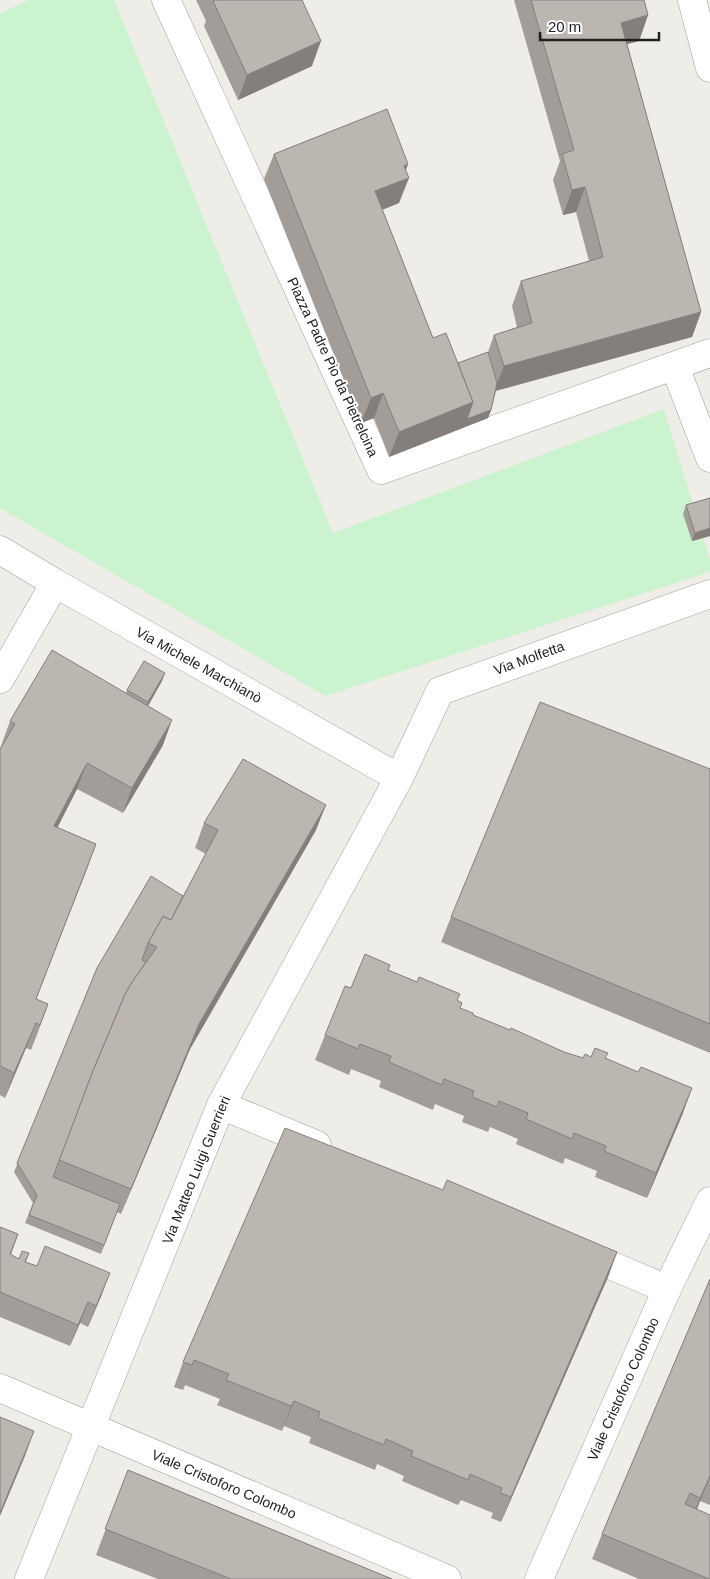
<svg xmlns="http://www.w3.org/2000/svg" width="710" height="1579" font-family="Arial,sans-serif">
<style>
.park{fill:#cbf3cf}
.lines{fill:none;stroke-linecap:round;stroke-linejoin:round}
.minor-casing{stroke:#a1a1a1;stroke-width:29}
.minor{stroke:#fff;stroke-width:28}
.wall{fill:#a29d98}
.shaded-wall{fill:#847f7c}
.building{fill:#bcb6b1;stroke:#847f7c}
.labels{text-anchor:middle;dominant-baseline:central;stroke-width:4;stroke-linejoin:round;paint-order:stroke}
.street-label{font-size:14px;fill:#202020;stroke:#fff}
</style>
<rect width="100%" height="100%" fill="#efede8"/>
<path class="park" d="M 29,0 L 114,0 L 333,533 L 664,409 L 710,560 L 710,572 L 325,696 L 0,508 L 0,13 Z"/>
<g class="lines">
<defs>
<g id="minor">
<path d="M 166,0 L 381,470 L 710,353"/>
<path d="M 692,0 L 710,68"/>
<path d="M 675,367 L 710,458"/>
<path d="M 0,550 L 55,583 L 399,778"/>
<path d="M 0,679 L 55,583"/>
<path d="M 221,1105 L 317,1145"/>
<path d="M 579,1252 L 667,1289"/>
<path d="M 0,1388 L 447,1579"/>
<path d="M 29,1579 L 221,1105 L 399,778 L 440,691 L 710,594"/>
<path d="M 539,1579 L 667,1289 L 710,1201"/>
</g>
</defs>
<use href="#minor" class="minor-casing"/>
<use href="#minor" class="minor"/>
</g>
<g class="wall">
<path d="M 196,0 L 302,0 L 312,66 L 238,100 L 204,26 L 206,21 Z"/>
<path d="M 514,0 L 644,0 L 648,15 L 639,41 L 627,44 L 701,312 L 692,337 L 496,391 L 491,410 L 488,418 L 389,457 L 374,418 L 361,423 L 264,179 L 274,154 L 408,164 L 406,170 L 399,203 L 382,210 L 433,338 L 458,363 L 488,352 L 494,335 L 517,327 L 512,306 L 521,281 L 589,261 L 576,212 L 563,215 L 553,180 L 560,161 Z"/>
<path d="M 710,498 L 710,536 L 692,541 L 683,514 L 686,505 Z"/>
<path d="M 162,681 L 148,706 L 163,745 L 123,813 L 77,789 L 57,828 L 96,844 L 36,999 L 48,1004 L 31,1050 L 26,1048 L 5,1098 L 0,1095 L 0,749 L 10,721 L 126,693 L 127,690 Z"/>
<path d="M 710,769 L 710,1053 L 441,942 L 451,917 Z"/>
<path d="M 204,823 L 316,830 L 190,1049 L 121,1214 L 117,1212 L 101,1254 L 25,1223 L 33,1203 L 14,1172 L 97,968 L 183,896 L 206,854 L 195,848 Z"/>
<path d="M 388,970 L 462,1003 L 460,1008 L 473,1015 L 564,1052 L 583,1058 L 591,1057 L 606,1058 L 683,1113 L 647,1198 L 595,1177 L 597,1171 L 565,1158 L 563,1164 L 516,1144 L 518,1139 L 490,1127 L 488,1132 L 462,1122 L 464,1116 L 435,1104 L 433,1110 L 379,1087 L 381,1081 L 351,1069 L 349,1075 L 315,1060 L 325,1035 L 351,988 Z"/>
<path d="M 443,1190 L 617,1252 L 608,1277 L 501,1522 L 491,1518 L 493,1513 L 461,1500 L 458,1505 L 402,1481 L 404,1476 L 377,1464 L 375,1470 L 309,1443 L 311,1437 L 284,1426 L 282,1431 L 217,1405 L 220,1399 L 185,1385 L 183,1390 L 174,1387 L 183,1362 Z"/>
<path d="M 0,1227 L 18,1234 L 11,1255 L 19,1259 L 29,1253 L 26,1262 L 102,1294 L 88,1327 L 80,1323 L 70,1346 L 0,1317 Z"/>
<path d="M 710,1279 L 710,1505 L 700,1501 L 697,1510 L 710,1579 L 639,1579 L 592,1559 L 602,1534 Z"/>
<path d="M 128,1470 L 392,1579 L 158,1579 L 96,1555 Z"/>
</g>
<g class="shaded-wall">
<path d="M 648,15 L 639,41 L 612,48 L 621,23 Z"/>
<path d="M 321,41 L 312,66 L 238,100 L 247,75 Z"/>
<path d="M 408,164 L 402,180 L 409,178 L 399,203 L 366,216 L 375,191 L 404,166 Z"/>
<path d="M 585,187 L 576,212 L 563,215 L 572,190 Z"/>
<path d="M 701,312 L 692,337 L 494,391 L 504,366 Z"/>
<path d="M 383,393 L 374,418 L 361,423 L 371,398 Z"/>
<path d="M 473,402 L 491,410 L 488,418 L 389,457 L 399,432 Z"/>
<path d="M 710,528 L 710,536 L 692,541 L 695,533 Z"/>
<path d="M 165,673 L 162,681 L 145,711 L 148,702 Z"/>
<path d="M 172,720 L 163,745 L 123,813 L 132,788 Z"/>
<path d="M 87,763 L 77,789 L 45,852 L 54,826 Z"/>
<path d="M 326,805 L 316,830 L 190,1049 L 121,1214 L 131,1189 L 199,1024 Z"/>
<path d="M 96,844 L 87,869 L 26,1024 L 36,999 Z"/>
<path d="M 48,1004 L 39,1029 L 31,1050 L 40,1025 Z"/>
<path d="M 36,1023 L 26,1048 L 5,1098 L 14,1073 Z"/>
<path d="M 692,1088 L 683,1113 L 647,1198 L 656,1173 Z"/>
<path d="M 617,1252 L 608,1277 L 501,1522 L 511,1497 Z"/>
<path d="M 110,1273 L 102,1294 L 88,1327 L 96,1306 Z"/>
<path d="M 88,1302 L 80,1323 L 70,1346 L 78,1325 Z"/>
<path d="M 194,1360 L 185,1385 L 183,1390 L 192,1365 Z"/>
<path d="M 294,1401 L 282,1431 L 291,1406 Z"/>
<path d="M 34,1431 L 25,1456 L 0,1516 L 0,1513 Z"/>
<path d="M 710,1476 L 700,1501 L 691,1523 L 700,1498 Z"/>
</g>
<g class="building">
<path d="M 215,0 L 302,0 L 321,41 L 247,75 L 213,1 Z"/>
<path d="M 531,0 L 644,0 L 648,15 L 621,23 L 701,312 L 504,366 L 494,335 L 532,323 L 521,281 L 603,257 L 585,187 L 572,190 L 562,154 L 574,150 Z"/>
<path d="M 387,109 L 408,164 L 404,166 L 409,178 L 375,191 L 433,338 L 446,333 L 473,402 L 399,432 L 383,393 L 371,398 L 274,154 Z"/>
<path d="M 488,352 L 497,383 L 491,410 L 467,419 L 473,402 L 458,363 Z"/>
<path d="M 710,498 L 710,528 L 695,533 L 686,505 Z"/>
<path d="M 52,650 L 172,720 L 132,788 L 87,763 L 54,826 L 96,844 L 36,999 L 48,1004 L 40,1025 L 36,1023 L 14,1073 L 0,1066 L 0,749 L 15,724 L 10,721 Z"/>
<path d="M 144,661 L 165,673 L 148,702 L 127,690 Z"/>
<path d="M 540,702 L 710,769 L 710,1024 L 451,917 Z"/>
<path d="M 243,759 L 326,805 L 199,1024 L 131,1189 L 59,1160 L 92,1073 L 125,994 L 132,982 L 157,947 L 148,943 L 163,916 L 171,920 L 218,830 L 204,823 Z"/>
<path d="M 151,876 L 183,896 L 171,920 L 163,916 L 148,943 L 142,960 L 146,962 L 132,982 L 125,994 L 92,1073 L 53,1177 L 120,1204 L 104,1245 L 29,1215 L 37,1195 L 17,1163 L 97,968 Z"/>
<path d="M 365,954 L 390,965 L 388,970 L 417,982 L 419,977 L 460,994 L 457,1000 L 462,1003 L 460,1008 L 473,1013 L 473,1015 L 510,1030 L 511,1028 L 564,1052 L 583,1058 L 585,1054 L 591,1057 L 595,1048 L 608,1053 L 605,1058 L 638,1072 L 641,1067 L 692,1088 L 656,1173 L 604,1151 L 606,1146 L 574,1133 L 572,1139 L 526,1119 L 528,1113 L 499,1101 L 497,1107 L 472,1097 L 474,1091 L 444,1079 L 442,1085 L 389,1062 L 391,1056 L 360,1044 L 358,1049 L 325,1035 L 345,986 L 351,988 Z"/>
<path d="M 285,1128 L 443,1190 L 447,1180 L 617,1252 L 511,1497 L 500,1493 L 502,1488 L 470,1474 L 468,1480 L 411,1456 L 413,1451 L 386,1439 L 384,1445 L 318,1418 L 320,1412 L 294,1401 L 291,1406 L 226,1380 L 229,1374 L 194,1360 L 192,1365 L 183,1362 Z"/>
<path d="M 0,1227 L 18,1234 L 10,1254 L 19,1259 L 22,1251 L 29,1253 L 25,1262 L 37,1266 L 45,1246 L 110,1273 L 96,1306 L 88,1302 L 78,1325 L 0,1292 Z"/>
<path d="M 710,1279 L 710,1476 L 700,1498 L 690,1493 L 685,1504 L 710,1515 L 710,1579 L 709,1579 L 602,1534 Z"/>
<path d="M 0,1417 L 34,1431 L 0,1513 Z"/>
<path d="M 128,1470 L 392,1579 L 231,1579 L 105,1529 Z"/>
</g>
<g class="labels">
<g class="street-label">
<text transform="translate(333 367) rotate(65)">Piazza Padre Pio da Pietrelcina</text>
<text transform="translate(529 658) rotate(-20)">Via Molfetta</text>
<text transform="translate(199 665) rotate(29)">Via Michele Marchianò</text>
<text transform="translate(196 1170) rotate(-68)">Via Matteo Luigi Guerrieri</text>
<text transform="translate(623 1389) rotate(-66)">Viale Cristoforo Colombo</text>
<text transform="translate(224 1484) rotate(23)">Viale Cristoforo Colombo</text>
</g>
</g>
<path d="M540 32v8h119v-8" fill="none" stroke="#202020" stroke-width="2.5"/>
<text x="548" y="32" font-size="15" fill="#202020" stroke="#ffffff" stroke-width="4" paint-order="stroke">20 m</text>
</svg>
